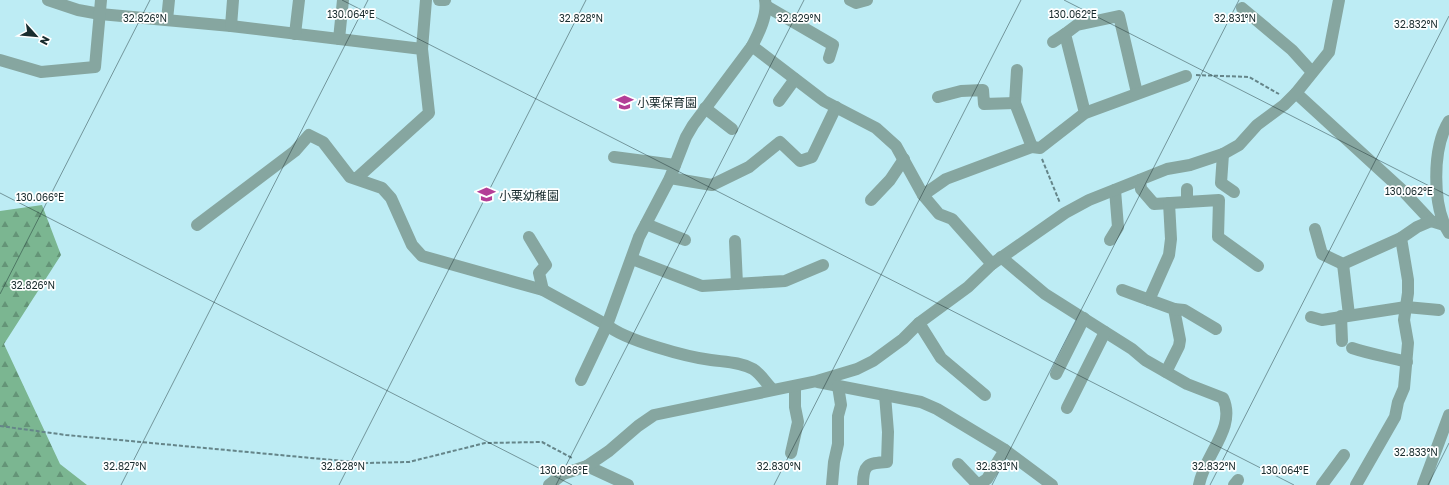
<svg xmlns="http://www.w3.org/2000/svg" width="1449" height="485" font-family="'Golos Text','Noto Sans JP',sans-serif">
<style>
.forest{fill:url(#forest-firs)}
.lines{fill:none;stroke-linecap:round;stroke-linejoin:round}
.path{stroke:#658589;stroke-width:2;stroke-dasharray:4 2;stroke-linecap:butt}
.street{stroke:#86a6a0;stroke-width:12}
.ticks{fill:none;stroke:#192c2e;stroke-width:1;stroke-opacity:0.45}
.labels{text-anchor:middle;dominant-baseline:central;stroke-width:3.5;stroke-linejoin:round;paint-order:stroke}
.poi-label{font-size:12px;fill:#192c2e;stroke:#fff;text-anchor:start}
.ticks-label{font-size:10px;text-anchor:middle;fill:#192c2e;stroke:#fff;stroke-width:3.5;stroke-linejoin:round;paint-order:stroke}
</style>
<defs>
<pattern id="forest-firs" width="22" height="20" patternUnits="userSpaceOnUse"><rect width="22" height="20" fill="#7bb691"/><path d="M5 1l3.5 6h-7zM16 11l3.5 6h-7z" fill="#649477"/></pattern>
</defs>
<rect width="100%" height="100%" fill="#bdecf4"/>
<path class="forest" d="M 42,205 L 61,255 L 4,344 L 60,464 L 87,485 L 0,485 L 0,211 Z"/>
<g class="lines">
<g class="path">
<path d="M 1196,75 L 1249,77 L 1279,94"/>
<path d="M 1042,159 L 1060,203"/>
<path d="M 0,426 L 66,435 L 365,463 L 409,462 L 485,443 L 542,442 L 572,458"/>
</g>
<g class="street">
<path d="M 48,0 L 78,10 L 100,14 L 231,26 L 422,49 L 429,113 L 357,178"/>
<path d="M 439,0 L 445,0"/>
<path d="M 850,0 L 856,3 L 867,0"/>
<path d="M 766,6 L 833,45 L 829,58"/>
<path d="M 1242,8 L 1292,50 L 1312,72"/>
<path d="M 167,20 L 169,0"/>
<path d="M 231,26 L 233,0"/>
<path d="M 295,34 L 299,0"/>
<path d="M 339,39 L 343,0"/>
<path d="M 1053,42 L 1065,34"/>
<path d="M 752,46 L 824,101 L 876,128 L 896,146 L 923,195 L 939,214 L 952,219 L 992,264"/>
<path d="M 422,49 L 426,0"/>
<path d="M 0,60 L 41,72 L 95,67 L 101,0"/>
<path d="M 1017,70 L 1015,103 L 1032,147"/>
<path d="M 1296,93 L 1402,190 L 1431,221 L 1444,225"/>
<path d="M 938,97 L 961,91 L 983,90 L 984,104 L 1015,103"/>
<path d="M 779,101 L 795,79"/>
<path d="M 705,108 L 732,129"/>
<path d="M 1085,113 L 1065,34 L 1077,25 L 1119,16 L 1137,93"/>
<path d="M 1449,121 C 1432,148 1432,206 1449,233"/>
<path d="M 1223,154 L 1221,183 L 1234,192"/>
<path d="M 614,157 L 675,165"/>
<path d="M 670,178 L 712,185 L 749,167 L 780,142 L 800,161 L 812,157 L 836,107"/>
<path d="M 1140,180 L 1141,189 L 1154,204 L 1219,200 L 1218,237 L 1258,266"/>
<path d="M 1187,189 L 1187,202"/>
<path d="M 923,195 L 946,179 L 1032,147 L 1040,148 L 1085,113 L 1186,76"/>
<path d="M 871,200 L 890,180 L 904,159"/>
<path d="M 646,224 L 685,240"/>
<path d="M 197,225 L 295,151 L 309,135 L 323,142 L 350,177 L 382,188 L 391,198 L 412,245 L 422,256 L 543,290 L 607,325 C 624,340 687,357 711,360 C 725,362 740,362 753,369 C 760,373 766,383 772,389"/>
<path d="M 1315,229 L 1322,254 L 1343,264 L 1401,238"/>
<path d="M 529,237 L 546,265 L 539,273 L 543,290"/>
<path d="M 1110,240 L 1118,227 L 1115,190"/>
<path d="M 735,241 L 737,284"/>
<path d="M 1001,257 L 1045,294 L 1132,349 L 1145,360 L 1187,384 L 1223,398 C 1237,428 1204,455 1199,485"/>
<path d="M 632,259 L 702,286 L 785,281 L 823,265"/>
<path d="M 1343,264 L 1349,315"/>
<path d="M 1122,290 L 1174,309 L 1180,340 L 1179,346 L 1166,372"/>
<path d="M 1149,300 L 1169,255 L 1171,239 L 1169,203"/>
<path d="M 1174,309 L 1184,310 L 1216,329"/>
<path d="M 1341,316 L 1342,341"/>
<path d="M 1311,317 L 1322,320 L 1406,307 L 1439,310"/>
<path d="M 919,323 L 941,358 L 985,395"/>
<path d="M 1352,348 C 1370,354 1388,357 1407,362"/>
<path d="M 1056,374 L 1084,318"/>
<path d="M 581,380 L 607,325 L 639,237 L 670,178 L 686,137 L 693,125 L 752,46 C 759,33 768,15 765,0"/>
<path d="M 818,382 L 921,402 L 937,409 L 1005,450 L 1052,485"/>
<path d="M 1067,408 L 1105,332"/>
<path d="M 791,453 L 798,422 L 795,407 L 795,386"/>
<path d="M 958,464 L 978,485 L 987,479 L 1005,450"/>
<path d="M 587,466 L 628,485"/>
<path d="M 549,485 L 563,474 L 587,466 L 609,451 L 638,426 L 654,415 L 817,381 L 857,369 L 873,361 L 903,339 L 919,323 L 968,287 L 992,264 L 1065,213 L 1089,200 L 1167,169 L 1190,165 L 1223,154 L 1239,145 L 1257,125 L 1284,105 L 1296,93 L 1329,52 L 1339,0"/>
<path d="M 832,485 L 834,462 L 838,444 L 838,416 L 841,405 L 838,386"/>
<path d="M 863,485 C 863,465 867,463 887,462 L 888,432 L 885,395"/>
<path d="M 1234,485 L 1238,480"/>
<path d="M 1322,485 L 1344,455"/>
<path d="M 1356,485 L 1395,417 L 1398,402 L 1404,388 L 1408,343 L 1404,320 L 1408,293 L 1408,280 L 1401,238 L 1417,227 L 1431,221"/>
<path d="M 1423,485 L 1449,415"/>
</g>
</g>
<path class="ticks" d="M 342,0 L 1294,485M 1064,0 L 1449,196M 0,193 L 572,485M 0,294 L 150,0M 121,485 L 368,0M 339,485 L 586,0M 556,485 L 804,0M 774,485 L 1021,0M 992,485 L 1239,0M 1210,485 L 1449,16M 1428,485 L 1449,443"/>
<defs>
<symbol id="school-bare" viewBox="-9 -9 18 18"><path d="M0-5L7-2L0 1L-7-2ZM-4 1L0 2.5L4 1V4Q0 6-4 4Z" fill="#b33e97" stroke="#fff" stroke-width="2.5" paint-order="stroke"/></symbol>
</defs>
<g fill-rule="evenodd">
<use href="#school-bare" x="612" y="90" width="25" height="25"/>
<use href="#school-bare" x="474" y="182" width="25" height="25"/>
</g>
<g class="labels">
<g class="poi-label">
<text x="637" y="102">小栗保育園</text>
<text x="499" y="195">小栗幼稚園</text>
</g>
</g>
<g class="ticks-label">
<text x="1073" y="18">130.062°E</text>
<text x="351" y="18">130.064°E</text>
<text x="145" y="22">32.826°N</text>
<text x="581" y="22">32.828°N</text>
<text x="799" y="22">32.829°N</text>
<text x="1235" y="22">32.831°N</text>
<text x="1416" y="28">32.832°N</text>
<text x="1409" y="195">130.062°E</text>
<text x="40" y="201">130.066°E</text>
<text x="33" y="289">32.826°N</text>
<text x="1416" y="456">32.833°N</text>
<text x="125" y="470">32.827°N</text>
<text x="343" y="470">32.828°N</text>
<text x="779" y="470">32.830°N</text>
<text x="997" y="470">32.831°N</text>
<text x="1214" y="470">32.832°N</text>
<text x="564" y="474">130.066°E</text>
<text x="1285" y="474">130.064°E</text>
</g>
<g transform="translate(36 36) rotate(117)" stroke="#ffffff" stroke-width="3" paint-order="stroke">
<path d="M0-3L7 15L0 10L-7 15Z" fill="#192c2e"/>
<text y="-6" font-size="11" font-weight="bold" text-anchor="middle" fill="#192c2e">N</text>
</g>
</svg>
